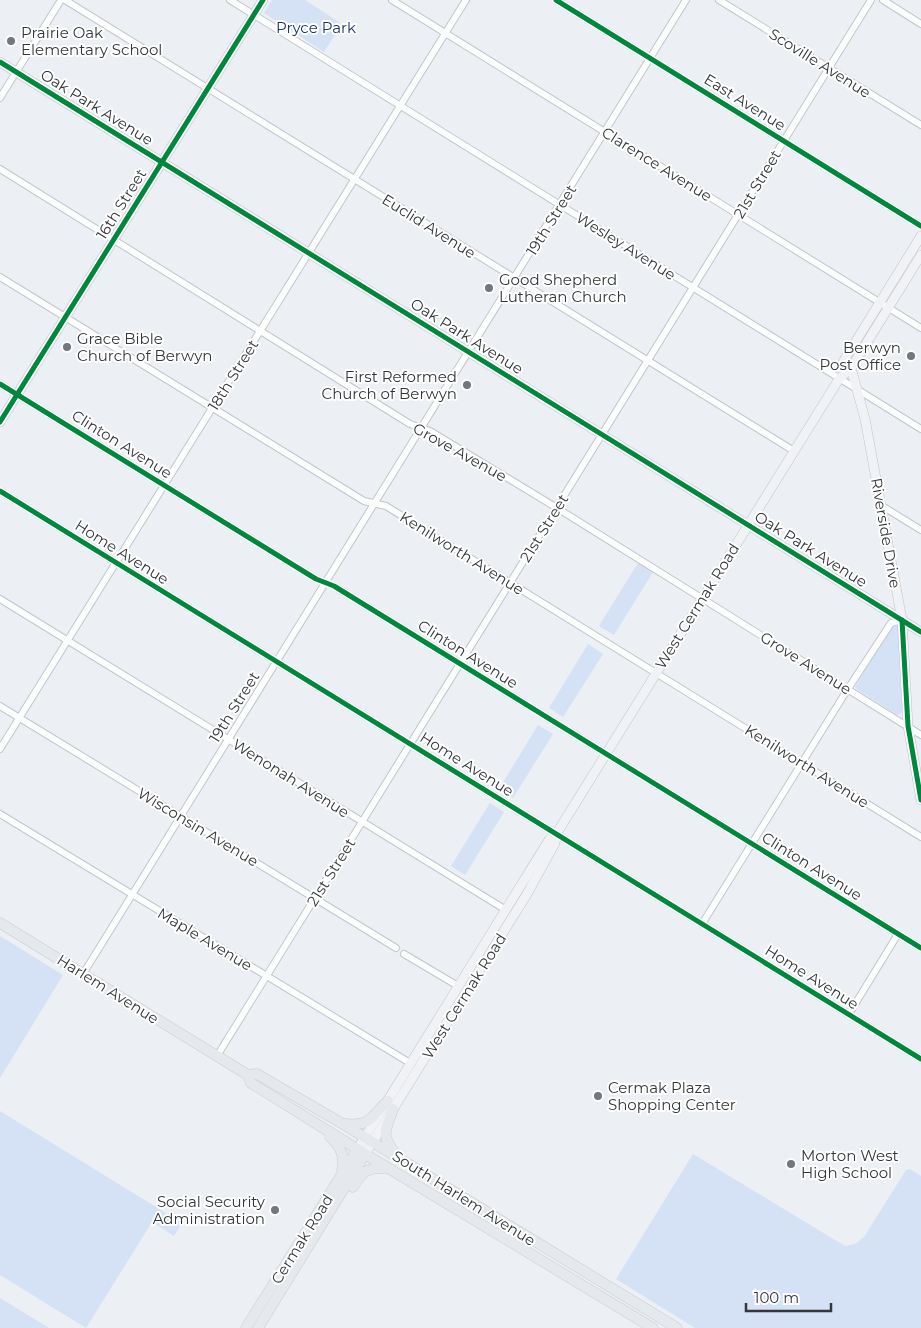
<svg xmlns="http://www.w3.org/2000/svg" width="921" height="1328" font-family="Montserrat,sans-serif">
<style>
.green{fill:#d5e2f5}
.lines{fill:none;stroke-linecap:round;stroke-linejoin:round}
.street-casing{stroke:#c3c5c9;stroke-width:8}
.secondary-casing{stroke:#c3c5c9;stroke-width:10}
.primary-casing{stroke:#cbcdd0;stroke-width:11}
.street{stroke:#fcfdfd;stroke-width:6}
.secondary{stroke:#f1f2f5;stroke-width:9}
.primary{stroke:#e5e8ed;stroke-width:10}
.cycleway-casing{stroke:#fff;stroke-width:8}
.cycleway{stroke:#00873e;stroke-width:5}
.poi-dot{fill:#74777b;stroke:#fff;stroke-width:2}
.labels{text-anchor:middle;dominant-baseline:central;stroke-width:4;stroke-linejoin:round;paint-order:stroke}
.park-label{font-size:15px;fill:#183562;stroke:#fff}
.poi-label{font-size:15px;fill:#33363a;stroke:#fff;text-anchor:start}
.street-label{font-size:15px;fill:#33363a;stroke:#fff}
</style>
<rect width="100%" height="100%" fill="#eceff4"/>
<g class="green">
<path d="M 272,0 L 305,0 L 342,24 L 324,52 L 264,13 Z"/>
<path d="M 638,563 L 653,572 L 614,635 L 599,626 Z"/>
<path d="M 893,625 L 896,625 L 898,626 L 903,710 L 900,714 L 897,715 L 858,690 L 855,687 L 888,631 Z"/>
<path d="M 588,644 L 603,654 L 563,717 L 549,708 Z"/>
<path d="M 538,725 L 553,734 L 513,798 L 499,789 Z"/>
<path d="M 490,803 L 504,812 L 465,875 L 451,866 Z"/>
<path d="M 0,936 L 63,975 L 0,1078 Z"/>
<path d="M 0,1111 L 182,1223 L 174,1236 L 152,1222 L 86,1328 L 0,1275 Z"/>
<path d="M 693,1154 L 845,1246 L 855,1244 L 864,1237 L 906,1170 L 910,1169 L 921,1176 L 921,1328 L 695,1328 L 616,1279 Z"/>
<path d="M 0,1298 L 49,1328 L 0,1328 Z"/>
</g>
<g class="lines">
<defs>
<g id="street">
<path d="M 65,0 L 794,451"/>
<path d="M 230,0 L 921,429"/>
<path d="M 392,0 L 921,328"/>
<path d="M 556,0 L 921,226"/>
<path d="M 719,0 L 921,125"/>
<path d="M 883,0 L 921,24"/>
<path d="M 0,98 L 61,0"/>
<path d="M 0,169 L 410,424 L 430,431 L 557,508 L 921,735"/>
<path d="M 0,277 L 364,501 L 386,506 L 921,837"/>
<path d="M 0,384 L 316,579 L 334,586 L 921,948"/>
<path d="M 0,491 L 921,1059"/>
<path d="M 882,506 L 921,530"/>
<path d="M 0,599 L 506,910"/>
<path d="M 0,706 L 396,948"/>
<path d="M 0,749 L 466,0"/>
<path d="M 0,814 L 410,1063"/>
<path d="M 702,924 L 844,695 L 891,623 L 902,620"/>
<path d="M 404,954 L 458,986"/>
<path d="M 83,974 L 686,0"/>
<path d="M 849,1014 L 898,934"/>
<path d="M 217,1056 L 871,0"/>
</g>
<g id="secondary">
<path d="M 0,62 L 921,632"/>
<path d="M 843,362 L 851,368 L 865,419 L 902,620 L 908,726 L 921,800"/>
<path d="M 842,366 L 843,362 L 921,236"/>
<path d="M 0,422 L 263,0"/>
<path d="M 357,1150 L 531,869 L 549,840 L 556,834 L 560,828 L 839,379 L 851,368 L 921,255"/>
<path d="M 365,1154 L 527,894 L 555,843 L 556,834"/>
</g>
<g id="primary">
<path d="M 0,923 L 248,1075 L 257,1074 L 343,1124 L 677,1328"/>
<path d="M 248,1075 L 251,1083 L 365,1154 L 653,1328"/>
<path d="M 393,1109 C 386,1131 380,1133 395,1153"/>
<path d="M 346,1124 C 373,1126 370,1116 388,1101"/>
<path d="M 330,1137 C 341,1147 345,1156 342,1170"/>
<path d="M 353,1187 C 363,1171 367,1167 387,1168"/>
<path d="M 246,1328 L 357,1150"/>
<path d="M 258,1328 L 365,1154"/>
</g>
</defs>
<use href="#street" class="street-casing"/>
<use href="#secondary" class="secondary-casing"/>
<use href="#primary" class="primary-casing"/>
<use href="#street" class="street"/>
<use href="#secondary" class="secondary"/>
<use href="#primary" class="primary"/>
<defs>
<g id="cycleway">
<path d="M 556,0 L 921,226"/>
<path d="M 0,62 L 921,632"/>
<path d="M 0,384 L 316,579 L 334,586 L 921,948"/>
<path d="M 0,422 L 263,0"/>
<path d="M 0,491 L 921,1059"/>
<path d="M 902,620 L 908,726 L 921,800"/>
</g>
</defs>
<use href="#cycleway" class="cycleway-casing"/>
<use href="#cycleway" class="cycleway"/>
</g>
<g class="poi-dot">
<circle cx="11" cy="41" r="5"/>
<circle cx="489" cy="288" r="5"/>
<circle cx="67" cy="347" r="5"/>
<circle cx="911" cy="356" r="5"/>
<circle cx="467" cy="385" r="5"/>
<circle cx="598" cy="1096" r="5"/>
<circle cx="791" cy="1164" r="5"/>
<circle cx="275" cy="1210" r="5"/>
</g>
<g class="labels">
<g class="park-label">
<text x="316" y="27">Pryce Park</text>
</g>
<g class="poi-label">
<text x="21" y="32">Prairie Oak<tspan x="21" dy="17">Elementary School</tspan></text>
<text x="499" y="279">Good Shepherd<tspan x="499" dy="17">Lutheran Church</tspan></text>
<text x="77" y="338">Grace Bible<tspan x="77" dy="17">Church of Berwyn</tspan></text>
<text x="901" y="347" text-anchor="end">Berwyn<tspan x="901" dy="17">Post Office</tspan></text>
<text x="457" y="376" text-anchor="end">First Reformed<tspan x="457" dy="17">Church of Berwyn</tspan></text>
<text x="608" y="1087">Cermak Plaza<tspan x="608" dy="17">Shopping Center</tspan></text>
<text x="801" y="1155">Morton West<tspan x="801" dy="17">High School</tspan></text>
<text x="265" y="1201" text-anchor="end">Social Security<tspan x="265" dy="17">Administration</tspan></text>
</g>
<g class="street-label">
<text transform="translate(820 63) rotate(32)">Scoville Avenue</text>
<text transform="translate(745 102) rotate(32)">East Avenue</text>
<text transform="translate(97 107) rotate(32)">Oak Park Avenue</text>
<text transform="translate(657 164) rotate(32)">Clarence Avenue</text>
<text transform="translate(757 184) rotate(-59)">21st Street</text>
<text transform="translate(121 204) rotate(-58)">16th Street</text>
<text transform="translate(551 220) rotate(-58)">19th Street</text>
<text transform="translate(429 226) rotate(32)">Euclid Avenue</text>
<text transform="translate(626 246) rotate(32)">Wesley Avenue</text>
<text transform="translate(467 336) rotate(32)">Oak Park Avenue</text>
<text transform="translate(233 375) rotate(-58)">18th Street</text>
<text transform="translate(122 444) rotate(32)">Clinton Avenue</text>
<text transform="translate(460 452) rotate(29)">Grove Avenue</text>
<text transform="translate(544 528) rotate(-58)">21st Street</text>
<text transform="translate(886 533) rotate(80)">Riverside Drive</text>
<text transform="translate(811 549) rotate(32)">Oak Park Avenue</text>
<text transform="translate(122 552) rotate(32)">Home Avenue</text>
<text transform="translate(462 553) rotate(32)">Kenilworth Avenue</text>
<text transform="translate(697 606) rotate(-58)">West Cermak Road</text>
<text transform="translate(468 654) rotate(32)">Clinton Avenue</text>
<text transform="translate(806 663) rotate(32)">Grove Avenue</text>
<text transform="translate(234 707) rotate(-58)">19th Street</text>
<text transform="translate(467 764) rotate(32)">Home Avenue</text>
<text transform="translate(807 766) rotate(32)">Kenilworth Avenue</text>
<text transform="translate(291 778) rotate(32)">Wenonah Avenue</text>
<text transform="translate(198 827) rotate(31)">Wisconsin Avenue</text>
<text transform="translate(812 866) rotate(32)">Clinton Avenue</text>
<text transform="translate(331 872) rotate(-58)">21st Street</text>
<text transform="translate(205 939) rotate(31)">Maple Avenue</text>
<text transform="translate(812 977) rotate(32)">Home Avenue</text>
<text transform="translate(108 989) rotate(32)">Harlem Avenue</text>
<text transform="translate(464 996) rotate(-58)">West Cermak Road</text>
<text transform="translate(464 1198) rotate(32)">South Harlem Avenue</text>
<text transform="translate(302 1239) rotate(-58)">Cermak Road</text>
</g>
</g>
<path d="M746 1303v8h85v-8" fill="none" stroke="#33363a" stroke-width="2.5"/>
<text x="754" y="1303" font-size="15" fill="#33363a" stroke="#ffffff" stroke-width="4" paint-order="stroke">100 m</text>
</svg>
